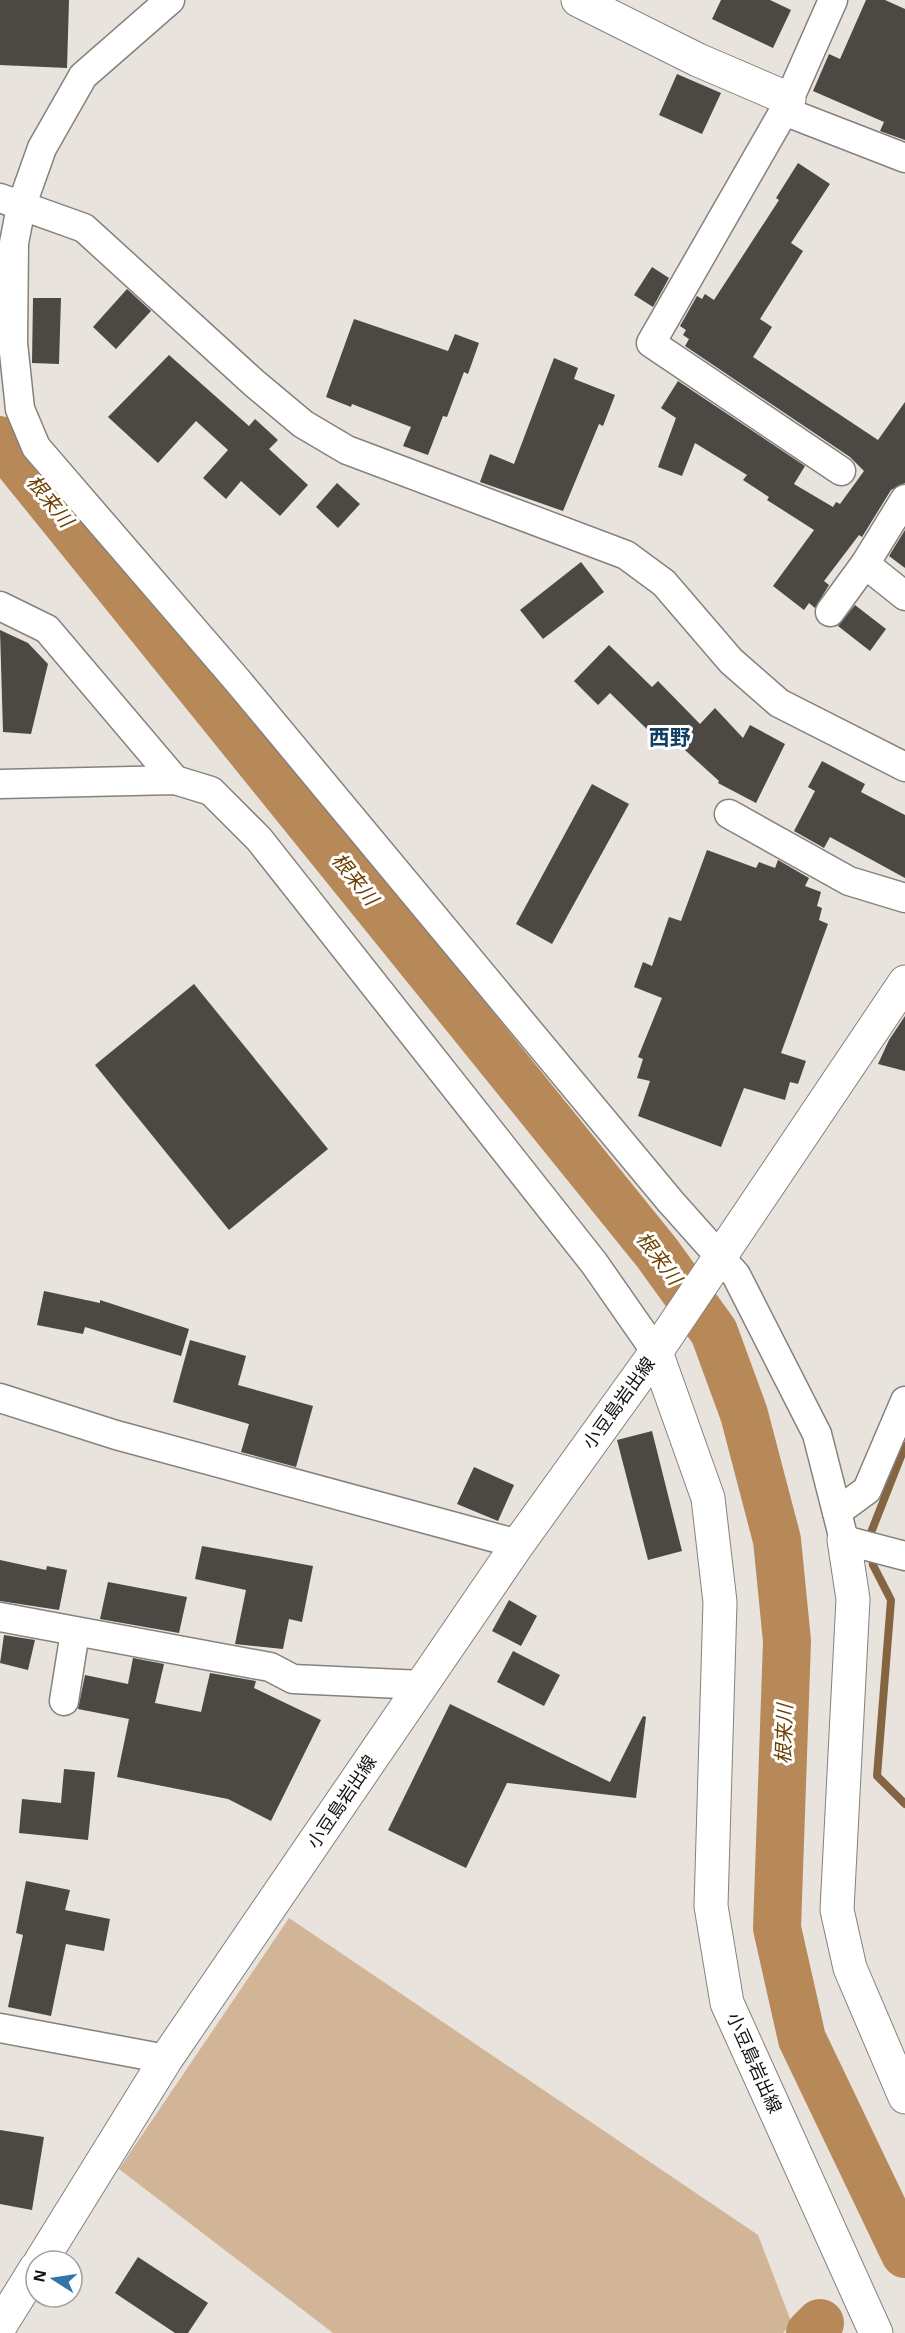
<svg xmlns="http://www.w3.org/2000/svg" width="905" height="2333" font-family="Helvetica,'Noto Sans JP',sans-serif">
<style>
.green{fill:#d2b497}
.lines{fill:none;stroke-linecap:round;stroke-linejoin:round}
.stream{stroke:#856442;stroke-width:8}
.river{stroke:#b78959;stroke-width:48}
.building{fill:#4c4843}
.street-casing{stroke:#86817c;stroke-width:31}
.secondary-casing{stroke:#86817c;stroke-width:35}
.street{stroke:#fff;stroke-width:28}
.secondary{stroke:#fff;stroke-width:33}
.labels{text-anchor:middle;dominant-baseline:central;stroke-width:6;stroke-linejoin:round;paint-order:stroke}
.street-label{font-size:18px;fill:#110f0e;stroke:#fff}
.water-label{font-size:20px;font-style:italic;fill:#6d4000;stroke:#fff}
.quarter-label{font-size:21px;font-weight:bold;fill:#113f63;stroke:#fff}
</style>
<rect width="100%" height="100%" fill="#e8e3dd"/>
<path class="green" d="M 289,1918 L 758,2235 L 792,2324 L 783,2333 L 333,2333 L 119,2169 Z"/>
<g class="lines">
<g class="stream">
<path d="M 905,1446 L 870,1535 L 873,1565 L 891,1600 L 877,1776 L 905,1804"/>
<path d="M 816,2333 L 820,2323"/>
</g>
<g class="river">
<path d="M 0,440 L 657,1253 L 714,1332 L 744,1414 L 777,1540 L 787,1641 L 777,1928 L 802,2039 L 905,2254"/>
<path d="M 810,2333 L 820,2323"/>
</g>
</g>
<g class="building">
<path d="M 0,0 L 69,0 L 67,68 L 0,65 Z"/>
<path d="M 721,0 L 770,0 L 791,10 L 773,48 L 712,19 Z"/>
<path d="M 866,0 L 885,0 L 905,9 L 905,140 L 880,131 L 884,122 L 813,91 L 829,54 L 840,59 Z"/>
<path d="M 677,74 L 721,93 L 702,134 L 659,115 Z"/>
<path d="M 798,163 L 830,184 L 791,243 L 803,251 L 760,319 L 772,327 L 753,357 L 878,440 L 905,402 L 905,483 L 891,490 L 862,537 L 859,535 L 824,581 L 829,585 L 815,608 L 809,603 L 804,610 L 773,586 L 814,530 L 767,500 L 769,497 L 743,480 L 747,475 L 695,443 L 682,476 L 658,467 L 676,418 L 661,408 L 678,381 L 805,466 L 794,484 L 833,507 L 836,502 L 840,504 L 864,471 L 850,457 L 685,346 L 689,339 L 683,335 L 686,330 L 680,326 L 697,296 L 702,299 L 705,294 L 714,300 L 779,200 L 776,198 Z"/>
<path d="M 652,267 L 669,278 L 653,307 L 634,295 Z"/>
<path d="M 127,289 L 151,311 L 116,349 L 93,327 Z"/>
<path d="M 33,298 L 61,298 L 59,364 L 32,363 Z"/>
<path d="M 354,319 L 448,351 L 455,334 L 479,343 L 468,374 L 464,372 L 447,417 L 443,416 L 428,455 L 403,446 L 411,427 L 352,404 L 351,407 L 326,397 Z"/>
<path d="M 169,355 L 249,426 L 255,419 L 278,440 L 269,449 L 308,485 L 280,516 L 241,481 L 226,499 L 203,478 L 228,450 L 196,421 L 158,463 L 108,417 Z"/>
<path d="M 554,358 L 578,368 L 574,379 L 615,395 L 603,426 L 599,424 L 563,511 L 480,482 L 490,454 L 514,464 Z"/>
<path d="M 337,483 L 360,504 L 338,528 L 316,507 Z"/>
<path d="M 905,530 L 905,568 L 889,556 Z"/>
<path d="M 581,562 L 604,592 L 543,639 L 520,610 Z"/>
<path d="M 855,605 L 886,629 L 870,651 L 838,626 Z"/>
<path d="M 0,630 L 28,643 L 48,664 L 31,734 L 3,732 Z"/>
<path d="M 609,645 L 652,687 L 658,681 L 700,724 L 715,708 L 743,738 L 750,725 L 785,744 L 756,803 L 718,783 L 719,781 L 664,731 L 657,739 L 610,693 L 598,705 L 574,681 Z"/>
<path d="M 822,761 L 865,784 L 861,792 L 905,815 L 905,878 L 830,837 L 824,848 L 794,831 L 815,791 L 808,787 Z"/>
<path d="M 592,784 L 629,804 L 552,944 L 516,924 Z"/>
<path d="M 707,850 L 756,868 L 759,862 L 775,868 L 778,860 L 809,878 L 805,886 L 821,892 L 817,906 L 822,908 L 819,920 L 828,924 L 781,1053 L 806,1061 L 798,1084 L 790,1082 L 785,1100 L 744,1088 L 721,1147 L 638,1116 L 650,1081 L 637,1078 L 643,1059 L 638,1057 L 662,998 L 634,987 L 643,962 L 652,966 L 669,917 L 681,921 Z"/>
<path d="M 194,984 L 328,1149 L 229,1230 L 95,1065 Z"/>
<path d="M 905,1016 L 905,1071 L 878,1064 L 889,1040 Z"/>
<path d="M 44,1291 L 100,1303 L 100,1300 L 189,1329 L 181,1356 L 85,1327 L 83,1334 L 37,1325 Z"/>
<path d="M 190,1340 L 246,1356 L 238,1385 L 313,1406 L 296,1467 L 241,1452 L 249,1424 L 173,1402 Z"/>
<path d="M 652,1431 L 682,1551 L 648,1560 L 617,1440 Z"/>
<path d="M 474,1467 L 514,1485 L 498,1521 L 457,1504 Z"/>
<path d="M 202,1546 L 313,1566 L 302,1622 L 289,1619 L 283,1649 L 235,1644 L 246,1590 L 195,1579 Z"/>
<path d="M 0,1560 L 46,1570 L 47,1566 L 67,1570 L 59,1610 L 0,1601 Z"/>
<path d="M 108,1582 L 187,1597 L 179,1633 L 100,1619 Z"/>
<path d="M 509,1600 L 537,1616 L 521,1646 L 492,1631 Z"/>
<path d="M 4,1635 L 35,1640 L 28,1670 L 0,1663 Z"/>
<path d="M 513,1651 L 560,1675 L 544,1706 L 497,1682 Z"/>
<path d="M 133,1658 L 164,1664 L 155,1703 L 201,1712 L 210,1673 L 256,1681 L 254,1688 L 321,1720 L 271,1821 L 228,1799 L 117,1777 L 129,1719 L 78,1709 L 85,1675 L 128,1684 Z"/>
<path d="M 450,1704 L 610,1782 L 643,1716 L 646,1717 L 636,1798 L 507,1783 L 466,1868 L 388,1830 Z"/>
<path d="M 64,1769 L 95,1772 L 88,1840 L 19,1833 L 22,1799 L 61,1803 Z"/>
<path d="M 26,1881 L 70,1890 L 65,1910 L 110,1919 L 104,1951 L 66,1944 L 51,2016 L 8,2007 L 23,1935 L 16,1933 Z"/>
<path d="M 0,2130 L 44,2137 L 32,2210 L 0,2204 Z"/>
<path d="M 138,2257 L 208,2303 L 188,2333 L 175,2333 L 115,2293 Z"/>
</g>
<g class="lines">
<defs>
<g id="street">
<path d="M 170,0 L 83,76 L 42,148 L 21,207 L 14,243 L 13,343 L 20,409 L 36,447 L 237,680 L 670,1201 L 736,1275 L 817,1434 L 844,1540 L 905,1556"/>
<path d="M 833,0 L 784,111 L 905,158"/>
<path d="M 784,111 L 651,343 L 841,471"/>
<path d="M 0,198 L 84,228 L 254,383 L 303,424 L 347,450 L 626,555 L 664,583 L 731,661 L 779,703 L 905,767"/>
<path d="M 865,564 L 905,499"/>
<path d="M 0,606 L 47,629 L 175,780"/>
<path d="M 830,612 L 865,564 L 905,596"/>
<path d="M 0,784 L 175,780 L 211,791 L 259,839 L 594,1263 L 656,1352"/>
<path d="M 729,814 L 849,881 L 905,898"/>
<path d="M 0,1398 L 116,1435 L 518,1544"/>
<path d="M 837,1512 L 867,1490 L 905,1401"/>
<path d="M 0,1617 L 270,1667 L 293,1679 L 422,1685"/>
<path d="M 64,1701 L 75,1632"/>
<path d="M 0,2028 L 166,2059"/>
</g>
<g id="secondary">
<path d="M 578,0 L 698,60 L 789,99"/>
<path d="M 656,1352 L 708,1498 L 720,1602 L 711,1906 L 727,2003 L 876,2333"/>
<path d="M 844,1540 L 853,1599 L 837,1910 L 850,1968 L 905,2097"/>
<path d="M 41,2261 L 166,2059 L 518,1544 L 656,1352 L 905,982"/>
<path d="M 0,2326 L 36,2268"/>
</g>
</defs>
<use href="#street" class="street-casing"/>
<use href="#secondary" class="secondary-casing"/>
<use href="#street" class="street"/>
<use href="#secondary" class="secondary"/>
</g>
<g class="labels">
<g class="street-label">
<text transform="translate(619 1403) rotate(-54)">小豆島岩出線</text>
<text transform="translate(342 1802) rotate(-56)">小豆島岩出線</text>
<text transform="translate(754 2063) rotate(66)">小豆島岩出線</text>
</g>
<g class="water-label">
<text transform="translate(50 501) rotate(51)">根来川</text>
<text transform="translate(355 879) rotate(51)">根来川</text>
<text transform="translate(659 1258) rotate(53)">根来川</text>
<text transform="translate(784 1734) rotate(-88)">根来川</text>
</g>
<g class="quarter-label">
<text x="670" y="737">西野</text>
</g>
</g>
<g transform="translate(54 2279) rotate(282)"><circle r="28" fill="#ffffff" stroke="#a09f9f" stroke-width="1.5"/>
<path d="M0-4.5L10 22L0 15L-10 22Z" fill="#3374aa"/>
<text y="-9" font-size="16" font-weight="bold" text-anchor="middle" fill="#110f0e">N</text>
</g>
</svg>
